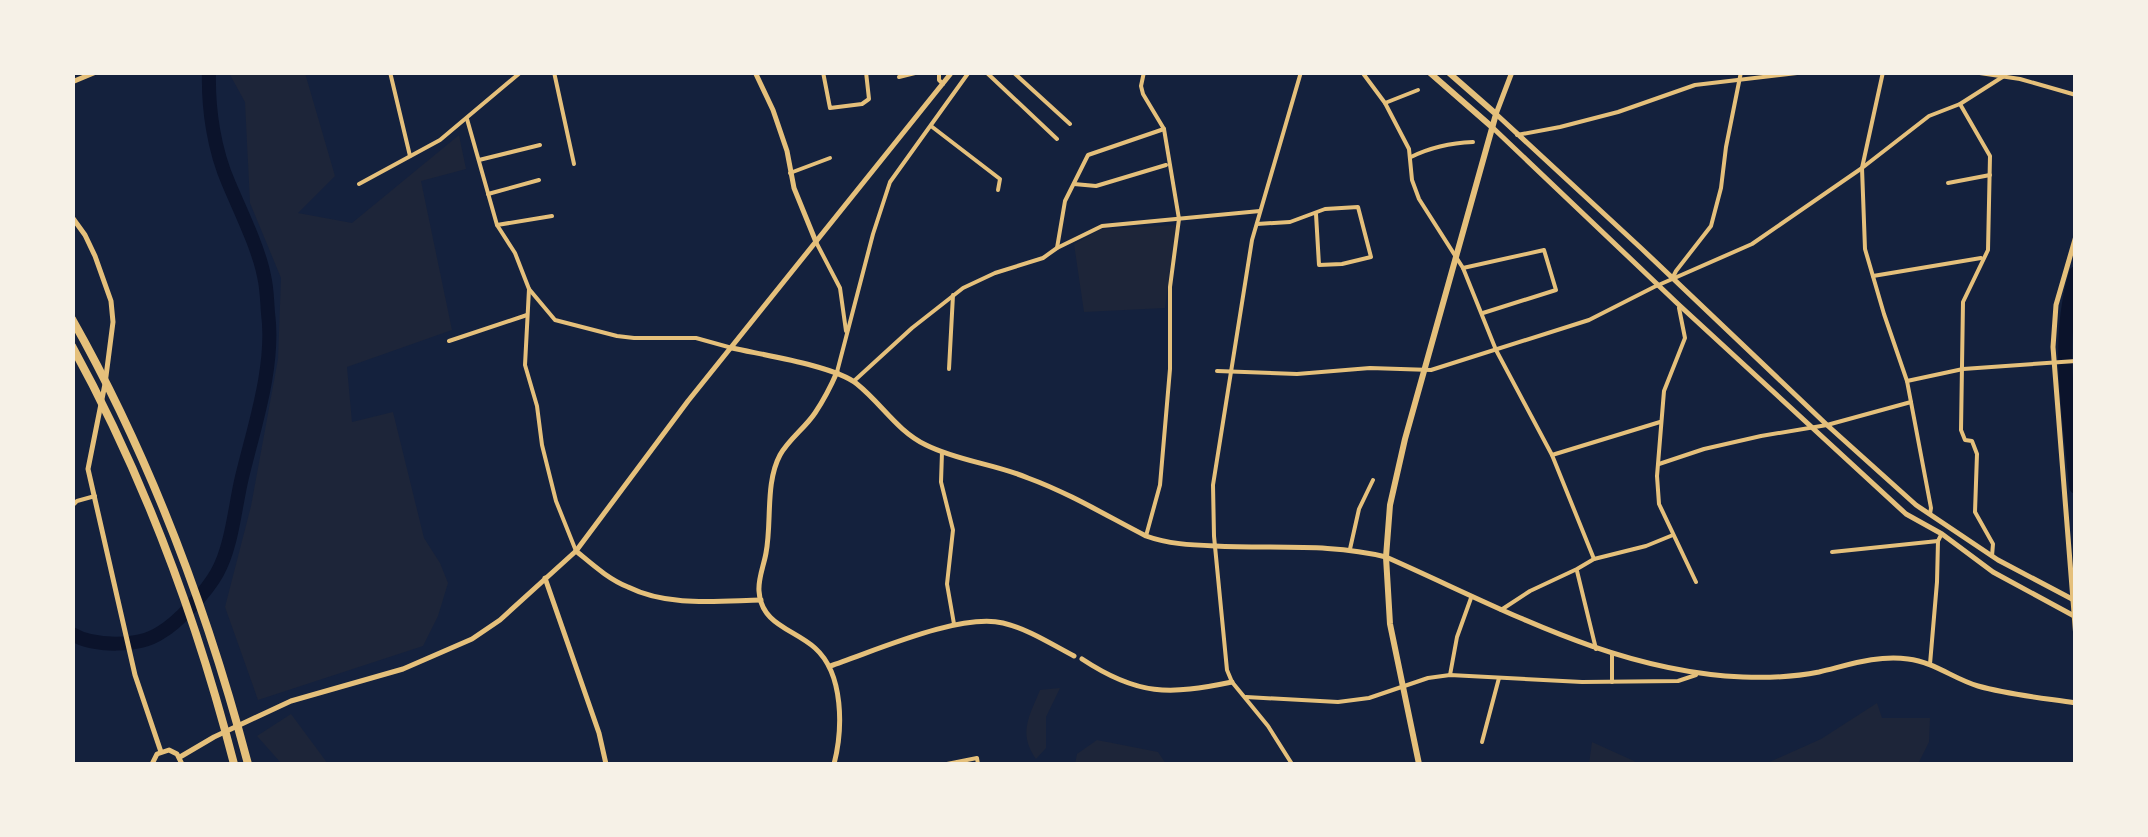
<svg xmlns="http://www.w3.org/2000/svg" width="2148" height="837" font-family="Inter,sans-serif">
<style>
.green{fill:#1d2539}
.lines{fill:none;stroke-linecap:round;stroke-linejoin:round}
.river{stroke:#0b132b;stroke-width:14}
.minor{stroke:#e5c07b;stroke-width:4}
.tertiary{stroke:#e5c07b;stroke-width:5}
.secondary{stroke:#e5c07b;stroke-width:6}
.motorway{stroke:#e5c07b;stroke-width:8}
</style>
<rect width="100%" height="100%" fill="#14213d"/>
<g class="green">
<path d="M 229,73 L 305,73 L 335,176 L 298,213 L 352,223 L 459,135 L 466,169 L 421,181 L 452,330 L 347,367 L 352,422 L 393,412 L 424,538 L 440,563 L 448,583 L 438,616 L 423,646 L 258,700 L 225,607 L 251,506 L 278,359 L 281,278 L 250,203 L 245,102 Z"/>
<path d="M 1176,225 L 1165,308 L 1084,312 L 1074,244 L 1101,229 Z"/>
<path d="M 1060,688 L 1046,717 L 1046,748 L 1036,759 C 1018,733 1029,717 1040,690 Z"/>
<path d="M 1877,703 L 1882,718 L 1930,718 L 1929,742 L 1918,764 L 1765,764 L 1821,739 Z"/>
<path d="M 291,714 L 328,764 L 282,764 L 257,736 Z"/>
<path d="M 1097,740 L 1158,752 L 1166,764 L 1075,764 L 1077,754 Z"/>
<path d="M 1592,742 L 1634,761 L 1637,764 L 1589,764 Z"/>
</g>
<g class="lines">
<g class="river">
<path d="M 2076,273 C 2055,342 2070,416 2076,487"/>
<path d="M 72,634 C 94,647 139,647 160,633 C 178,623 207,591 217,573 C 232,547 235,506 242,477 C 254,427 275,366 268,313 C 267,301 267,288 264,276 C 259,249 240,210 229,184 C 214,150 208,109 209,72"/>
</g>
<g class="minor">
<path d="M 390,72 L 410,156"/>
<path d="M 554,72 L 574,164"/>
<path d="M 823,72 L 830,108 L 862,104 L 869,99 L 866,72"/>
<path d="M 939,72 L 939,80 L 943,84"/>
<path d="M 986,72 L 1057,139"/>
<path d="M 1013,72 L 1070,124"/>
<path d="M 1144,72 L 1141,86 L 1143,94 L 1164,129 L 1179,219 L 1170,287 L 1170,369 L 1160,485 L 1146,536"/>
<path d="M 1362,72 L 1385,103 L 1409,149 L 1412,180 L 1419,199 L 1463,268 L 1496,350 L 1552,455 L 1594,559"/>
<path d="M 1883,72 L 1862,168 L 1865,249 L 1884,314 L 1907,381 L 1931,508 L 1930,514"/>
<path d="M 1973,72 L 2020,79 L 2076,95"/>
<path d="M 899,77 L 919,72"/>
<path d="M 1385,103 L 1418,90"/>
<path d="M 1960,104 L 1990,156 L 1988,250 L 1963,302 L 1961,430 L 1965,440 L 1972,441 L 1977,454 L 1975,512 L 1993,544 L 1992,556"/>
<path d="M 467,119 L 497,225 L 515,253 L 529,289 L 555,320 L 617,336 L 634,338 L 696,338 L 732,348"/>
<path d="M 931,126 L 1000,179 L 998,190"/>
<path d="M 1517,135 L 1560,127 L 1618,112 L 1695,85 L 1797,73 L 1822,72"/>
<path d="M 1411,157 C 1431,147 1449,143 1473,142"/>
<path d="M 479,160 L 540,145"/>
<path d="M 790,173 L 830,158"/>
<path d="M 1948,183 L 1990,175"/>
<path d="M 359,184 L 440,140 L 521,72"/>
<path d="M 1074,184 L 1096,186 L 1166,165"/>
<path d="M 488,194 L 539,180"/>
<path d="M 1257,224 L 1290,222 L 1325,209 L 1358,207 L 1371,257 L 1342,264 L 1319,265 L 1316,214"/>
<path d="M 497,225 L 552,216"/>
<path d="M 816,242 L 840,288 L 846,331"/>
<path d="M 1057,248 L 1065,201 L 1088,155 L 1164,129"/>
<path d="M 1463,268 L 1544,250 L 1556,290 L 1483,313"/>
<path d="M 1873,276 L 1981,258"/>
<path d="M 1672,279 L 1676,271 L 1711,226 L 1721,188 L 1726,147 L 1741,72"/>
<path d="M 529,289 L 525,365 L 537,406 L 542,445 L 556,501 L 576,551"/>
<path d="M 1679,308 L 1685,338 L 1664,391 L 1657,476 L 1659,504 L 1696,582"/>
<path d="M 449,341 L 527,315"/>
<path d="M 949,369 L 953,295"/>
<path d="M 1217,371 L 1297,374 L 1370,368 L 1431,370 L 1589,320 L 1654,287 L 1752,244 L 1862,168 L 1929,116 L 1960,104 L 2004,76"/>
<path d="M 837,372 L 873,234 L 890,182 L 969,72"/>
<path d="M 854,381 L 912,328 L 963,288 L 995,273 L 1043,258 L 1057,248 L 1102,226 L 1260,211"/>
<path d="M 1907,381 L 1963,369 L 2076,361"/>
<path d="M 942,452 L 941,482 L 953,530 L 947,584 L 954,624"/>
<path d="M 1552,455 L 1660,422"/>
<path d="M 1659,464 L 1704,449 L 1761,436 L 1827,425 L 1911,402"/>
<path d="M 72,506 L 77,501 L 95,496"/>
<path d="M 1350,549 L 1359,509 L 1373,480"/>
<path d="M 1832,552 L 1938,541"/>
<path d="M 1577,571 L 1596,649"/>
<path d="M 1501,610 L 1530,591 L 1577,569 L 1594,559 L 1646,546 L 1673,535"/>
<path d="M 1930,664 L 1937,582 L 1938,541 L 1941,535"/>
<path d="M 1450,675 L 1457,637 L 1471,598"/>
<path d="M 1612,682 L 1612,654"/>
<path d="M 1246,697 L 1338,702 L 1369,698 L 1428,678 L 1450,675 L 1582,682 L 1678,681 L 1696,675"/>
<path d="M 1482,742 L 1499,678"/>
<path d="M 947,764 L 977,758 L 978,764"/>
<path d="M 1292,764 L 1268,726 L 1232,682 L 1227,670 L 1214,536 L 1213,485 L 1252,240 L 1301,72"/>
</g>
<g class="tertiary">
<path d="M 755,72 L 773,110 L 787,151 L 794,188 L 816,242"/>
<path d="M 1512,72 L 1496,114 L 1642,249 L 1827,425 L 1916,505 L 1998,560 L 2072,599 L 2076,603"/>
<path d="M 72,82 L 96,72"/>
<path d="M 1492,127 L 1678,304 L 1906,514 L 1942,534 L 1993,572 L 2076,617"/>
<path d="M 72,217 L 85,235 L 95,256 L 111,301 L 113,322 L 105,384 L 88,469 L 135,675 L 161,752"/>
<path d="M 2076,236 L 2056,305 L 2053,347 L 2076,638"/>
<path d="M 732,348 C 763,355 835,366 857,384 C 882,404 897,431 926,445 C 958,461 995,464 1028,478 C 1069,493 1107,516 1146,536 C 1168,544 1191,545 1215,546 C 1272,549 1330,543 1386,557 C 1502,608 1614,672 1743,677 C 1769,678 1794,677 1819,672 C 1849,665 1876,655 1908,659 C 1934,662 1954,679 1978,686 C 2010,695 2043,698 2076,703"/>
<path d="M 576,551 C 592,564 608,579 628,587 C 668,607 717,601 761,600"/>
<path d="M 545,578 L 599,733 L 606,764"/>
<path d="M 1082,659 C 1138,696 1169,695 1232,682"/>
<path d="M 830,666 C 875,651 959,613 1003,623 C 1028,629 1051,644 1074,656"/>
<path d="M 180,757 L 214,737 L 291,701 L 403,669 L 472,639 L 500,620 L 576,551 L 688,401 L 952,72"/>
<path d="M 152,764 L 157,754 L 169,750 L 177,754 L 182,764"/>
<path d="M 834,764 C 843,729 844,674 815,648 C 794,629 761,625 759,591 C 758,578 764,565 766,553 C 772,522 765,483 780,455 C 789,439 805,428 815,413 C 823,401 831,386 837,372"/>
</g>
<g class="secondary">
<path d="M 1429,72 L 1492,127"/>
<path d="M 1419,764 L 1390,624 L 1386,557 L 1390,505 L 1405,439 L 1496,114 L 1448,72"/>
</g>
<g class="motorway">
<path d="M 72,319 C 151,459 207,609 248,764"/>
<path d="M 72,346 C 144,477 197,620 234,764"/>
</g>
</g>
<rect width="2148" height="837" fill="none" stroke="#f6f1e7" stroke-width="150"/>
</svg>
